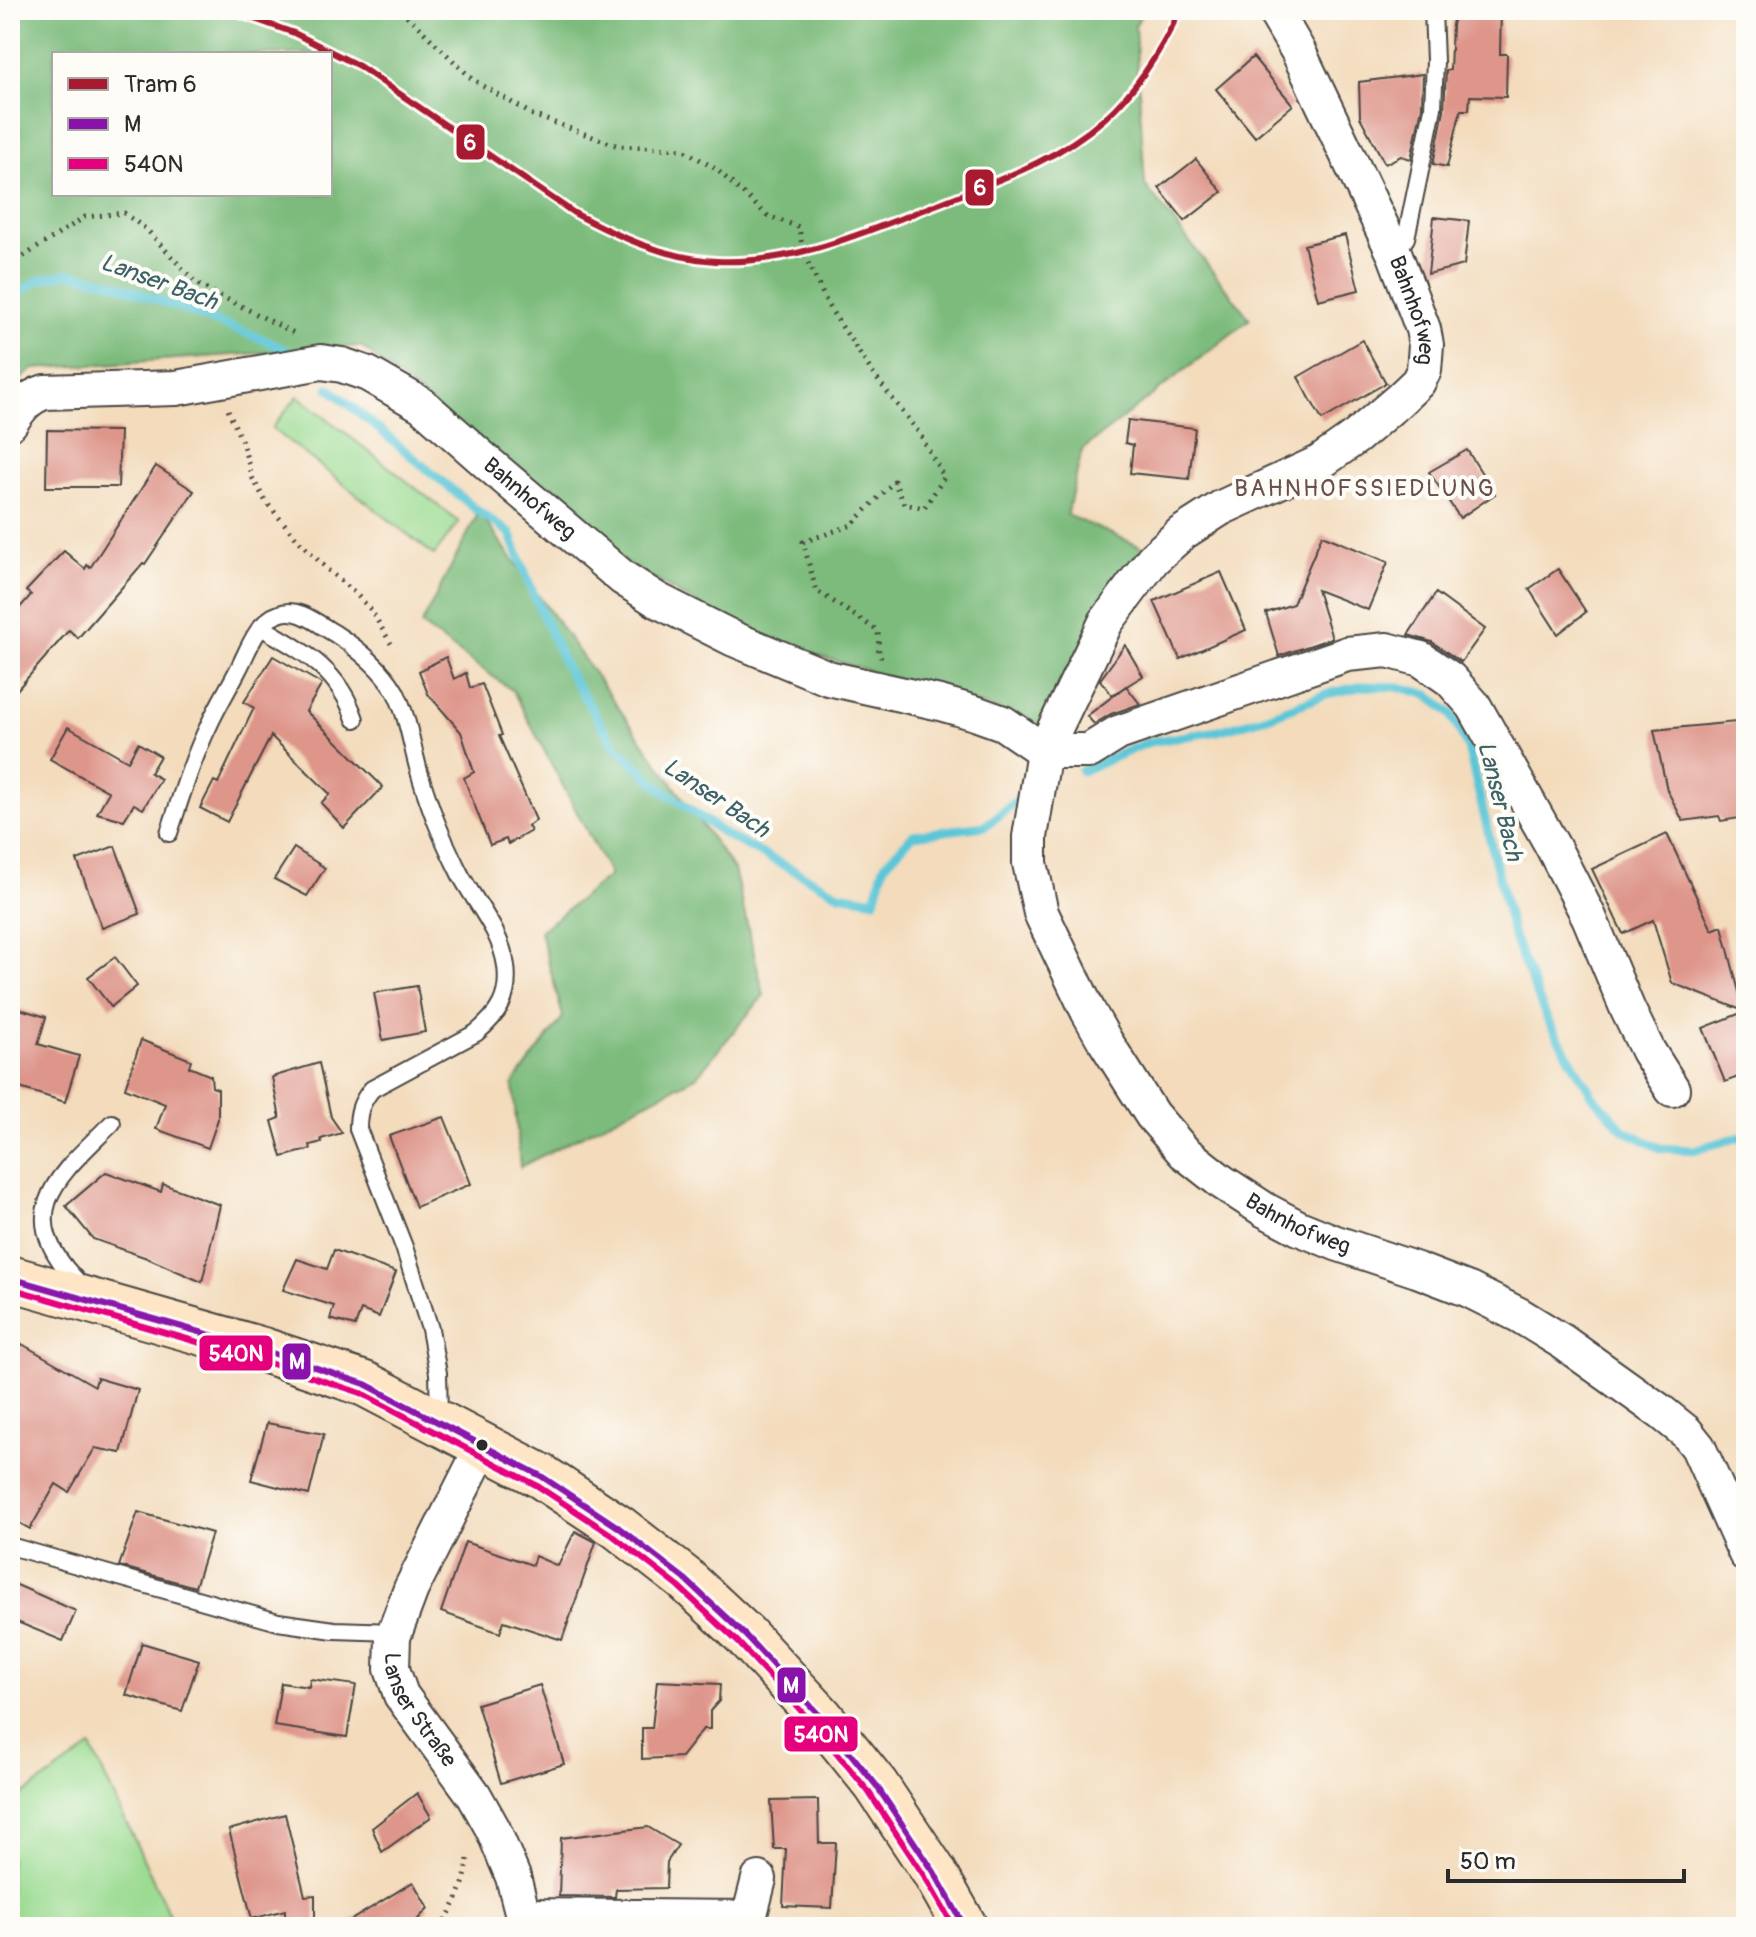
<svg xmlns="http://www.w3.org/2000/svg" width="1756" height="1937" font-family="Pangolin,sans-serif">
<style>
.green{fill:#9bdb92;stroke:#63835e;stroke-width:2}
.forest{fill:#7cbb7c;stroke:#547354;stroke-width:2;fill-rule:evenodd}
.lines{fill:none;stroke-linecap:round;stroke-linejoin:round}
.stream{stroke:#5cc6d7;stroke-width:9}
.building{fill:#de958a}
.lane-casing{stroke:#494541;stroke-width:20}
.street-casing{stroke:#494541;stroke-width:38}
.secondary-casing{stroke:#494541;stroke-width:48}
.path{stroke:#494541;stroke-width:5;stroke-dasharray:2 6;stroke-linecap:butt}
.lane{stroke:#fff;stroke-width:16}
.street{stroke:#fff;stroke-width:34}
.secondary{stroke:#fde5c5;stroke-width:44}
.bus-1-casing{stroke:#fdfcf7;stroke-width:12}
.bus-2-casing{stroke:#fdfcf7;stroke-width:12}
.bus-1{stroke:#8a12aa;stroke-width:6}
.bus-2{stroke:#e5007d;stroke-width:6}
.tram-1-casing{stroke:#fdfcf7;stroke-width:12}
.tram-1{stroke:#a81a30;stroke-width:6}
.bus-dot{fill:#2b2b2b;stroke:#fdfcf7;stroke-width:3}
.labels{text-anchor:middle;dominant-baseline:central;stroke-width:8;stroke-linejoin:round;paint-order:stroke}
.street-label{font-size:22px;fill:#2b2b2b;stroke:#fdfcf7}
.water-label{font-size:24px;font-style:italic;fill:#3c6167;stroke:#fdfcf7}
.neighbourhood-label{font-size:24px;letter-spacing:2px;fill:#6a504c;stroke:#fdfcf7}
.line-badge{stroke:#fdfcf7;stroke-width:3}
.badge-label{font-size:22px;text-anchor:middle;font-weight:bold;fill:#fff}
</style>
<rect width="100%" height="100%" fill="#fdfcf7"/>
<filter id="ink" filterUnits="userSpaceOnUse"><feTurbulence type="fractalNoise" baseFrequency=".0125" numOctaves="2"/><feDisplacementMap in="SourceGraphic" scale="16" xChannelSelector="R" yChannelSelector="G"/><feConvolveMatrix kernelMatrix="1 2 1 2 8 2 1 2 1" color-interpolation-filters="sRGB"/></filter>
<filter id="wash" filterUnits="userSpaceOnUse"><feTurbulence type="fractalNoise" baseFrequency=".006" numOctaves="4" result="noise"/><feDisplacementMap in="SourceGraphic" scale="32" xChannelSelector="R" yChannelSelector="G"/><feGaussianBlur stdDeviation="1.8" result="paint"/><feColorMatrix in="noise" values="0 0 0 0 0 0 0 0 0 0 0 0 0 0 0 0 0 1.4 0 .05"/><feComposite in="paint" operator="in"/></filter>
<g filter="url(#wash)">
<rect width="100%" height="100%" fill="#f3dbbc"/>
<g class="green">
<path d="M 298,396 L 459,522 L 434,555 L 272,428 Z"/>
<path d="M 91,1747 L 175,1927 L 10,1927 L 10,1776 L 21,1796 Z"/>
</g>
<g class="forest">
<path d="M 10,10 L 1143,10 L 1135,27 L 1145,185 L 1250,319 L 1082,450 L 1067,515 L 1142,547 L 1059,739 L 995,709 L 750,635 L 625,562 L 361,346 L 33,369 L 10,388 ZM 54,54 L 330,54 L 330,194 L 54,194 Z"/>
<path d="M 479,512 L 734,870 L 764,995 L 696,1077 L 520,1167 L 513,1084 L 563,1017 L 540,931 L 610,875 L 513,691 L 421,625 Z"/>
</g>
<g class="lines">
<g class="stream">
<path d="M 10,298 L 39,280 L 68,273 L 110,282 L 267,341 L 295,355"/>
<path d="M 329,388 L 479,512 L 510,533 L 533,593 L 566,668 L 613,743 L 660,788 L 726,835 L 839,894 L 875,900 L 884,866 L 913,835 L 985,826 L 1023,796"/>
<path d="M 1082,771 L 1149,742 L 1218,731 L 1268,717 L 1326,694 L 1364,686 L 1400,687 L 1429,695 L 1451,714 L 1468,748 L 1513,936 L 1547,1019 L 1592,1095 L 1625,1131 L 1660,1148 L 1694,1150 L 1746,1135"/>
</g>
</g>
<g id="blocks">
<g class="building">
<path d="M 1455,10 L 1501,10 L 1500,54 L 1507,54 L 1506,97 L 1470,96 L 1469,110 L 1461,110 L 1447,167 L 1433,164 L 1444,110 L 1446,71 L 1450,70 L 1452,25 Z"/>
<path d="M 1253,57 L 1293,105 L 1255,137 L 1216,89 Z"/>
<path d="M 1423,74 L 1422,107 L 1411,159 L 1401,156 L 1385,164 L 1360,117 L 1359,82 Z"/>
<path d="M 1196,159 L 1222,192 L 1185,221 L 1159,188 Z"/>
<path d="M 1434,217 L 1469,221 L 1464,265 L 1428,274 Z"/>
<path d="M 1345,235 L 1359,290 L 1318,300 L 1304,245 Z"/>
<path d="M 1362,340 L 1386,383 L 1322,420 L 1298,377 Z"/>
<path d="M 1128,420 L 1195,428 L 1189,479 L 1130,473 L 1133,445 L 1125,443 Z"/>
<path d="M 47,430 L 120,431 L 118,487 L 46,487 Z"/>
<path d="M 1467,450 L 1495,494 L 1460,518 L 1429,472 Z"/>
<path d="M 156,466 L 194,491 L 145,564 L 143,563 L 78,638 L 69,630 L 10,698 L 10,619 L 31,595 L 26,591 L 64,551 L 85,569 L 87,565 L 90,568 Z"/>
<path d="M 1322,535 L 1388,562 L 1368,610 L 1317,590 L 1332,638 L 1279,656 L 1266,613 L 1293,604 Z"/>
<path d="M 1558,569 L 1586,612 L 1558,634 L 1529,589 Z"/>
<path d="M 1221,572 L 1246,630 L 1180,659 L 1154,601 Z"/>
<path d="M 1436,593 L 1485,629 L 1461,662 L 1432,642 L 1408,635 Z"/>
<path d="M 1125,645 L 1143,676 L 1112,695 L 1100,680 Z"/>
<path d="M 273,656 L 322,684 L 306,711 L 383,787 L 344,828 L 321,803 L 330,794 L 271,736 L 227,822 L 200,808 L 214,781 L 218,783 L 254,708 L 244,702 Z"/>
<path d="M 446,657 L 454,679 L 466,673 L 470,688 L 482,684 L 502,735 L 499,736 L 536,820 L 528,826 L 531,831 L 508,844 L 506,839 L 490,845 L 464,778 L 474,772 L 461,732 L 428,694 L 419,671 Z"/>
<path d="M 1126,686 L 1140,704 L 1111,714 L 1094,724 L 1087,716 Z"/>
<path d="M 1746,721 L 1746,817 L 1721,821 L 1719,816 L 1683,821 L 1667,790 L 1654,730 Z"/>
<path d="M 68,727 L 128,761 L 138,743 L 160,756 L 150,773 L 161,779 L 143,809 L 134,804 L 124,820 L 97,813 L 109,792 L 50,759 Z"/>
<path d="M 1667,834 L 1712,930 L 1722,926 L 1744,1011 L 1672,983 L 1653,920 L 1623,934 L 1592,869 Z"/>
<path d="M 115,846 L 140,914 L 102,928 L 77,860 Z"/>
<path d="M 294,848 L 325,868 L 307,896 L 274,879 Z"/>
<path d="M 115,957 L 137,986 L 111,1007 L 88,977 Z"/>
<path d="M 417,986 L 425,1032 L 383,1040 L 374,993 Z"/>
<path d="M 10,1006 L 46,1017 L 38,1044 L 79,1056 L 65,1102 L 10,1085 Z"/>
<path d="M 1746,1011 L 1746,1074 L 1725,1082 L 1703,1028 Z"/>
<path d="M 141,1040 L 191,1060 L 189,1067 L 211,1076 L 212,1087 L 218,1089 L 218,1119 L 208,1148 L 156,1129 L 165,1104 L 125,1088 Z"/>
<path d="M 319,1063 L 331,1117 L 342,1133 L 321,1139 L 322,1142 L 310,1145 L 311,1149 L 282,1157 L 272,1121 L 280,1118 L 272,1077 Z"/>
<path d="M 444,1117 L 471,1184 L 416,1207 L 389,1136 Z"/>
<path d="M 106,1172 L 161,1192 L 163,1184 L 220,1205 L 202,1282 L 147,1258 L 93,1239 L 66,1206 Z"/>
<path d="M 334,1250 L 396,1272 L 379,1317 L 361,1310 L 355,1326 L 330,1319 L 334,1306 L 283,1290 L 297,1259 L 327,1269 Z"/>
<path d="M 22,1344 L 95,1386 L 97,1378 L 138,1390 L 121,1453 L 95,1448 L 69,1492 L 56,1484 L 30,1529 L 10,1518 L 10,1363 Z"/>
<path d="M 267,1423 L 324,1434 L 309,1495 L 251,1480 Z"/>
<path d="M 138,1512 L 212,1533 L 195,1587 L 119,1566 Z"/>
<path d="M 575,1531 L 596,1542 L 562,1640 L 504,1621 L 500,1633 L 441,1612 L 465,1542 L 532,1565 L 535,1556 L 558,1566 Z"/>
<path d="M 10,1582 L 76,1611 L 63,1641 L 10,1619 Z"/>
<path d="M 142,1643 L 199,1660 L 182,1711 L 126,1695 Z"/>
<path d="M 310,1679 L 356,1685 L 347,1737 L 274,1726 L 281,1683 L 309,1687 Z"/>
<path d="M 657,1681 L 720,1684 L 719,1701 L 710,1711 L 710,1729 L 703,1729 L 681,1757 L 642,1759 L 642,1728 L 652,1728 Z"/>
<path d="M 540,1685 L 564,1764 L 501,1783 L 477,1704 Z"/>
<path d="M 417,1793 L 431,1817 L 382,1852 L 372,1828 Z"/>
<path d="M 818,1800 L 819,1843 L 836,1843 L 832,1908 L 783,1906 L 786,1849 L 774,1849 L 771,1801 Z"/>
<path d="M 285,1814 L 305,1896 L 315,1895 L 315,1927 L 285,1927 L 285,1910 L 252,1919 L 229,1830 Z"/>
<path d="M 648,1827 L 678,1845 L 667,1862 L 666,1888 L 616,1889 L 615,1897 L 559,1896 L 561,1838 Z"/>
<path d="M 413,1882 L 428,1908 L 411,1927 L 340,1927 Z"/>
</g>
</g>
</g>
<g filter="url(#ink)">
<use href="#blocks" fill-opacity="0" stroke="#494541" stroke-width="2"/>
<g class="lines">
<defs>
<g id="lane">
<path d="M 1395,254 L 1406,238 L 1409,224 L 1433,108 L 1435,61 L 1433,10"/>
<path d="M 261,627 C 304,652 338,669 355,719"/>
<path d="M 169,833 C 181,797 192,760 209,725 C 218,705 230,686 240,666 C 249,648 258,621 279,614 C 298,606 318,624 334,633 C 357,648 381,667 395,691 C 409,718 412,750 421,778 C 425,792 430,805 435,819 C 442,837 451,856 460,874 C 476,904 501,931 506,966 C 510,997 499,1014 476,1033 L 372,1089 C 361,1102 358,1112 358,1129 L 404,1247 L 430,1329 L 438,1373 L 439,1417"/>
<path d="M 74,1287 L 76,1280 C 10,1211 61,1174 112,1123"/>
<path d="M 10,1546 L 278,1622 L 334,1630 L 395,1632"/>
</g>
<g id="street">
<path id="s1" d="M 1274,10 L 1298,51 L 1395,255 L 1423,329 L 1426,345 L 1424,370 L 1418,382 L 1398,401 L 1356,437 L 1319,463 L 1221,508 L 1182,533 L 1153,559 L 1106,622 L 1044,751 L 1030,837 L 1030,863 L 1041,913 L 1088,1011 L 1105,1041 L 1152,1115 L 1184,1152 L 1222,1182 L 1265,1210 L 1299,1228 L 1336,1243 L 1417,1270 L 1469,1290 L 1519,1315 L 1563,1342 L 1661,1412 L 1686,1432 L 1698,1447 L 1746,1554"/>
<path id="s2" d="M 10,423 C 20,408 28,397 45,392 L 176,388 L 321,362 L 342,365 L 368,374 L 422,405 L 490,465 L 623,578 L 657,600 L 734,639 L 828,678 L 940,703 L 975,713 L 1003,723 L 1044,751 L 1089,751 L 1118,733 L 1347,654 L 1387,650 L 1421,659 L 1450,679 L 1474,706 L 1553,847 L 1589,917 L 1628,1010 L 1648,1051 L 1672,1089"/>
<path id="s3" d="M 484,1444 L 411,1589 L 393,1637 L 392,1669 L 401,1695 L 474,1795 L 493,1829 L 513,1877 L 526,1927"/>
<path d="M 523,1916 L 749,1918 L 759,1879"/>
</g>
<path id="secondary" d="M 10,1278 L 263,1350 L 365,1384 L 541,1476 L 618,1527 L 685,1579 L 745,1635 L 821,1717 L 876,1785 L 934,1872 L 965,1927"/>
</defs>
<use href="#lane" class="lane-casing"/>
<use href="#street" class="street-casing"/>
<use href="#secondary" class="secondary-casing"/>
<g class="path">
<path d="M 401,10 L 472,79 L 533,115 L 618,146 L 682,149 L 716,169 L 768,216 L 799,227 L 803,252 L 829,307 L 874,375 L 920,434 L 944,478 L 924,508 L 904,504 L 894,481 L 852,525 L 803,542 L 816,590 L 878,631 L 879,654 L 881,658"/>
<path d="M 10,265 L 85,217 L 124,213 L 147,230 L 197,284 L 294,333"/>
<path d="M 228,410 L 242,442 L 253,479 L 266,502 L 298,540 L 329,571 L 357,595 L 371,610 L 393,647"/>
<path d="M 441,1927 C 455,1905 466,1885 468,1858"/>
</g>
<use href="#lane" class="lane"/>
<use href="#street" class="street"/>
<use href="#secondary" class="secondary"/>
<defs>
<path id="bus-1" d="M 10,1278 L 263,1350 L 365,1384 L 541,1476 L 618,1527 L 685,1579 L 745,1635 L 821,1717 L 876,1785 L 934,1872 L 965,1927"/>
<path id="bus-2" d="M 10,1288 L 260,1360 L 361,1393 L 536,1485 L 612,1535 L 679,1587 L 738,1642 L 813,1724 L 868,1791 L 925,1877 L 954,1927"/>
</defs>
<use href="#bus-1" class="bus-1-casing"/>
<use href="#bus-2" class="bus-2-casing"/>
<use href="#bus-1" class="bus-1"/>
<use href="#bus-2" class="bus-2"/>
<defs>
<path id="tram-1" d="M 229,10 L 294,33 L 359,66 L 574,213 C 619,237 665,258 716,261 C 794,265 867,231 938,204 C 996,181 1057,161 1104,119 C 1138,89 1161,51 1180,10"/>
</defs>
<use href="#tram-1" class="tram-1-casing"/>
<use href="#tram-1" class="tram-1"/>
</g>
</g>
<circle class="bus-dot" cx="482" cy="1445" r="7"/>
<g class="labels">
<g class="street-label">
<text stroke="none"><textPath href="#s1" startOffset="332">Bahnhofweg</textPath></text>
<text stroke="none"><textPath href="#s2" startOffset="580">Bahnhofweg</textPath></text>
<text stroke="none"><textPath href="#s1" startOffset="1530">Bahnhofweg</textPath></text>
<text stroke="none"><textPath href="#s3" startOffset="294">Lanser Straße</textPath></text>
</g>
<g class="water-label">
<text transform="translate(159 282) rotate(20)">Lanser Bach</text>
<text transform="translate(716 798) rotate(34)">Lanser Bach</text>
<text transform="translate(1500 801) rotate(76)">Lanser Bach</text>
</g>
<g class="neighbourhood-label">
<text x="1365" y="488">BAHNHOFSSIEDLUNG</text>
</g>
</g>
<g class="line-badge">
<rect x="455" y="123" width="31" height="38" rx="8" fill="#a81a30"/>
<rect x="964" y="168" width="31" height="39" rx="8" fill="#a81a30"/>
<rect x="198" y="1334" width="76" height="38" rx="8" fill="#e5007d"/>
<rect x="281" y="1342" width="31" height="39" rx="8" fill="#8a12aa"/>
<rect x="776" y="1666" width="31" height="38" rx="8" fill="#8a12aa"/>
<rect x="783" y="1715" width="76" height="38" rx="8" fill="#e5007d"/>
</g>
<g class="badge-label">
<text x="470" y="150">6</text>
<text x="980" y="195">6</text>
<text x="236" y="1361">540N</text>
<text x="297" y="1369">M</text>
<text x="791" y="1693">M</text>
<text x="821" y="1742">540N</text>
</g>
<rect width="1756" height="1937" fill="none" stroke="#fdfcf7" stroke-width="40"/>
<rect x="52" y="52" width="280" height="144" fill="#fdfcf7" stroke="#a9a8a5" stroke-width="2"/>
<rect x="68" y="78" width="40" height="12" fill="#a81a30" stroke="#a9a8a5" stroke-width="2"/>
<text x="124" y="92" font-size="24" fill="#2b2b2b">Tram 6</text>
<rect x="68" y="118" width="40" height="12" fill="#8a12aa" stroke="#a9a8a5" stroke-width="2"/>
<text x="124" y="132" font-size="24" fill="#2b2b2b">M</text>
<rect x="68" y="158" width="40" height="12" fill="#e5007d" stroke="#a9a8a5" stroke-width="2"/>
<text x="124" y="172" font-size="24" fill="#2b2b2b">540N</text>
<path d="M1448 1869v12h236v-12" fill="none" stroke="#2b2b2b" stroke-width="4"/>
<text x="1460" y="1869" font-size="24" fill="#2b2b2b" stroke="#fdfcf7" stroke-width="6" paint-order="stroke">50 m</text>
</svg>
